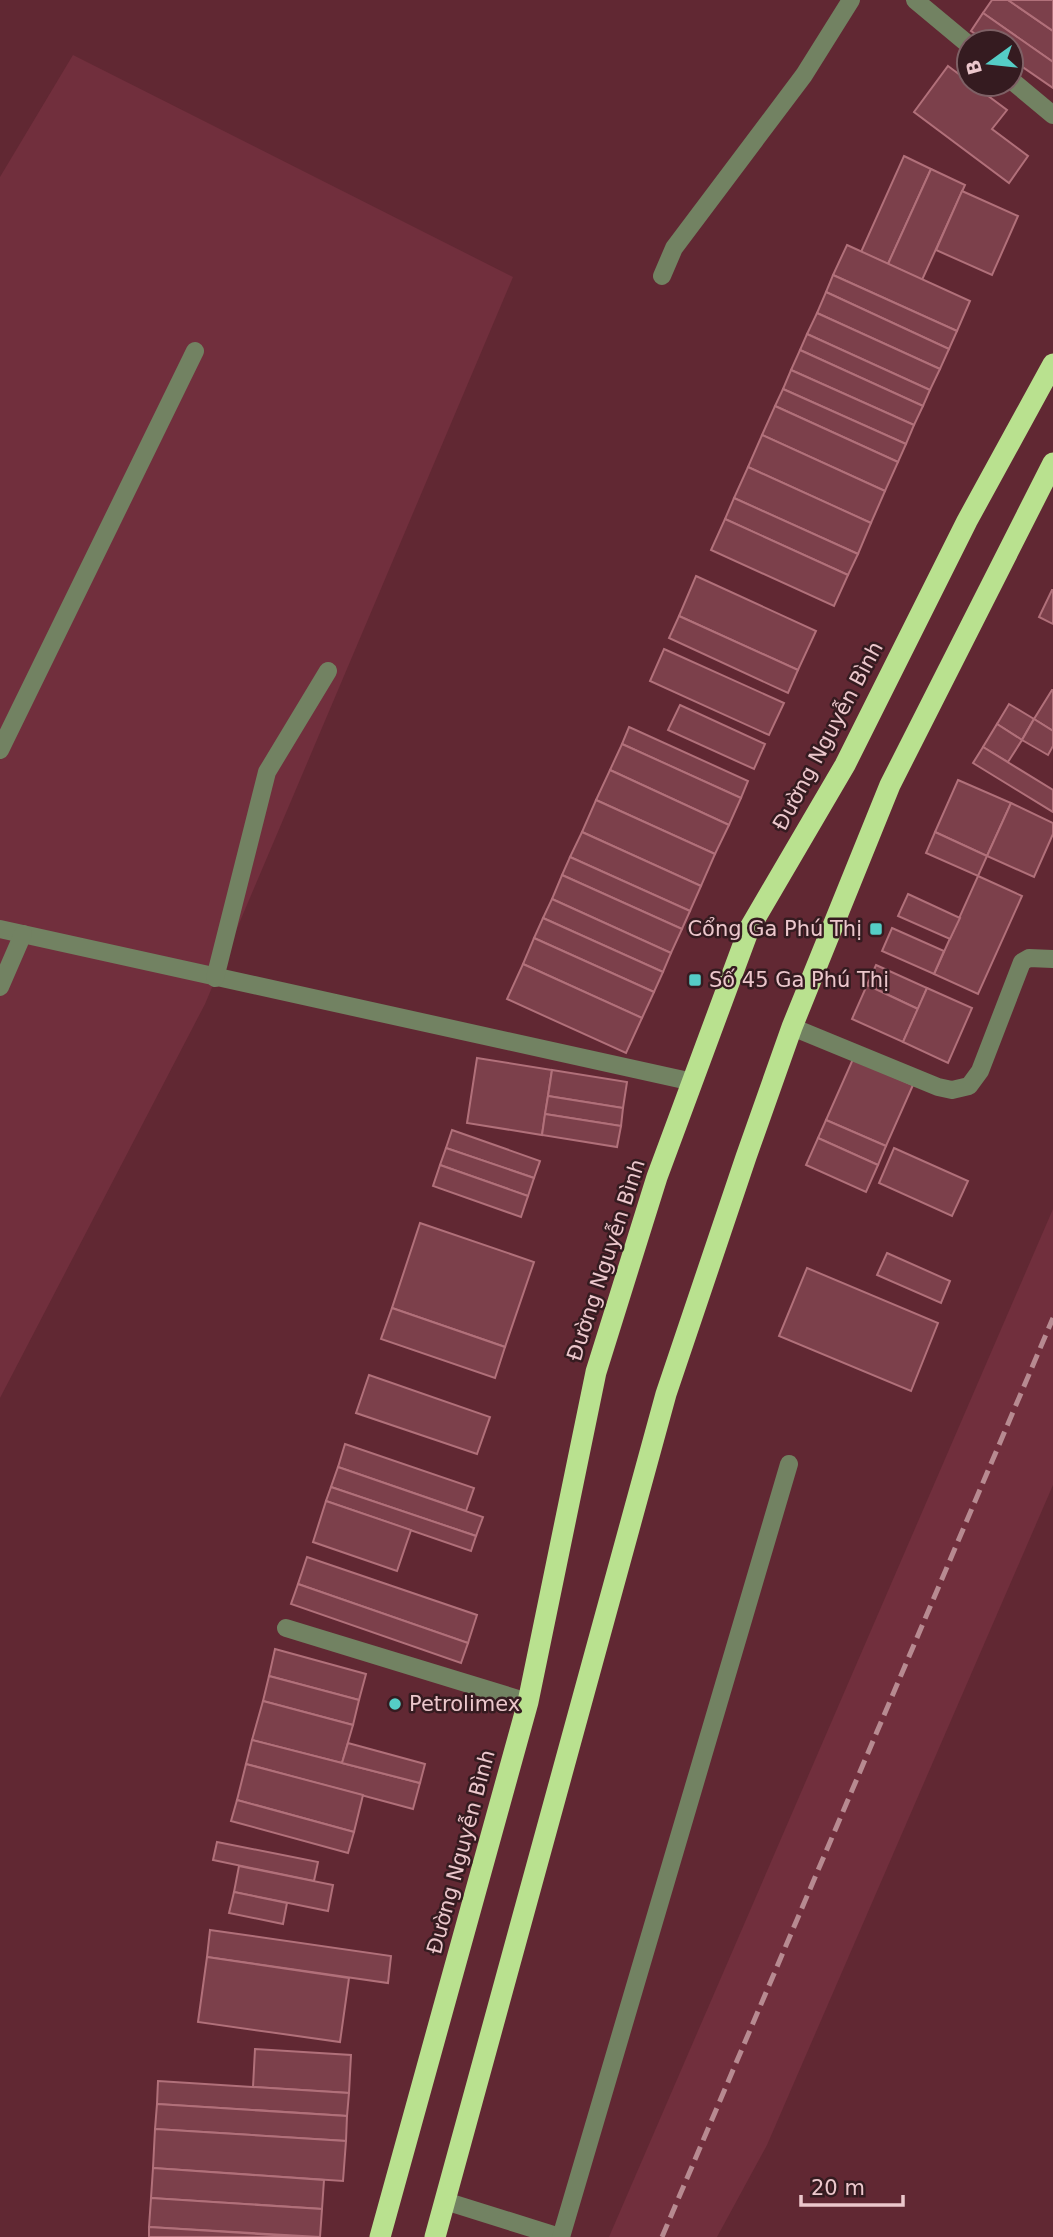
<svg xmlns="http://www.w3.org/2000/svg" width="1053" height="2237" font-family="'DejaVu Sans',sans-serif">
<style>
.built{fill:#712f3d}
.building{fill:#7c404b;stroke:#b1707a;stroke-width:2}
.lines{fill:none;stroke-linecap:round;stroke-linejoin:round}
.minor{stroke:#728262;stroke-width:18}
.highway{stroke:#b9e18f;stroke-width:21}
.rail{stroke:#b78a91;stroke-width:5;stroke-dasharray:14 7;stroke-linecap:butt}
.poi-dot{fill:#55cdc6;stroke:#351b20;stroke-width:2.5}
.labels{text-anchor:middle;dominant-baseline:central;stroke-width:5;stroke-linejoin:round;paint-order:stroke}
.street-label{font-size:21px;fill:#ecc7cc;stroke:#351b20}
.poi-label{font-size:21px;fill:#ecc7cc;stroke:#351b20;text-anchor:start}
</style>
<rect width="100%" height="100%" fill="#612833"/>
<g class="built">
<path d="M 73,55 L 513,277 L 205,1004 L 0,1398 L 0,177 Z"/>
<path d="M 1053,1209 L 1053,1485 L 767,2145 L 717,2237 L 609,2237 Z"/>
</g>
<g class="building">
<path d="M 992,0 L 1008,0 L 1053,31 L 1053,62 L 983,13 Z"/>
<path d="M 1008,0 L 1053,0 L 1053,31 Z"/>
<path d="M 983,13 L 1053,62 L 1053,88 L 1011,59 L 1011,42 L 987,42 L 971,31 Z"/>
<path d="M 948,66 L 1007,110 L 992,129 L 1028,156 L 1009,183 L 914,112 Z"/>
<path d="M 904,156 L 931,169 L 888,264 L 861,252 Z"/>
<path d="M 931,169 L 965,185 L 922,280 L 888,264 Z"/>
<path d="M 962,191 L 1018,216 L 992,275 L 936,250 Z"/>
<path d="M 847,245 L 970,301 L 957,331 L 833,275 Z"/>
<path d="M 833,275 L 957,331 L 949,349 L 826,292 Z"/>
<path d="M 826,292 L 949,349 L 940,369 L 817,313 Z"/>
<path d="M 817,313 L 940,369 L 930,390 L 807,334 Z"/>
<path d="M 807,334 L 930,390 L 923,406 L 800,350 Z"/>
<path d="M 800,350 L 923,406 L 914,425 L 791,370 Z"/>
<path d="M 791,370 L 914,425 L 906,444 L 783,389 Z"/>
<path d="M 783,389 L 906,444 L 898,462 L 775,406 Z"/>
<path d="M 775,406 L 898,462 L 885,491 L 762,435 Z"/>
<path d="M 762,435 L 885,491 L 871,523 L 748,467 Z"/>
<path d="M 748,467 L 871,523 L 858,554 L 734,498 Z"/>
<path d="M 734,498 L 858,554 L 848,575 L 725,519 Z"/>
<path d="M 725,519 L 848,575 L 834,606 L 711,550 Z"/>
<path d="M 696,576 L 816,631 L 798,670 L 679,616 Z"/>
<path d="M 1052,590 L 1053,590 L 1053,624 L 1039,617 Z"/>
<path d="M 679,616 L 798,670 L 788,693 L 669,638 Z"/>
<path d="M 664,649 L 784,703 L 769,735 L 650,681 Z"/>
<path d="M 1052,690 L 1053,690 L 1053,731 L 1034,719 Z"/>
<path d="M 1009,704 L 1034,719 L 1022,740 L 997,724 Z"/>
<path d="M 680,705 L 765,744 L 754,769 L 668,730 Z"/>
<path d="M 1034,719 L 1053,731 L 1053,746 L 1048,755 L 1022,740 Z"/>
<path d="M 997,724 L 1022,740 L 1008,762 L 983,747 Z"/>
<path d="M 629,727 L 748,781 L 741,798 L 622,744 Z"/>
<path d="M 622,744 L 741,798 L 729,825 L 610,770 Z"/>
<path d="M 983,747 L 1053,790 L 1053,812 L 973,763 Z"/>
<path d="M 610,770 L 729,825 L 715,854 L 596,800 Z"/>
<path d="M 958,780 L 1011,803 L 987,856 L 935,832 Z"/>
<path d="M 596,800 L 715,854 L 701,886 L 582,832 Z"/>
<path d="M 1011,803 L 1053,823 L 1053,834 L 1034,877 L 987,856 Z"/>
<path d="M 582,832 L 701,886 L 690,911 L 570,857 Z"/>
<path d="M 935,832 L 987,856 L 978,876 L 926,853 Z"/>
<path d="M 570,857 L 690,911 L 682,929 L 562,875 Z"/>
<path d="M 562,875 L 682,929 L 671,953 L 552,899 Z"/>
<path d="M 978,876 L 1022,896 L 978,994 L 934,974 Z"/>
<path d="M 908,894 L 960,918 L 950,939 L 898,916 Z"/>
<path d="M 552,899 L 671,953 L 663,972 L 543,918 Z"/>
<path d="M 543,918 L 663,972 L 654,992 L 534,938 Z"/>
<path d="M 892,928 L 944,951 L 934,974 L 882,951 Z"/>
<path d="M 534,938 L 654,992 L 642,1018 L 523,964 Z"/>
<path d="M 523,964 L 642,1018 L 626,1053 L 507,999 Z"/>
<path d="M 876,965 L 927,988 L 918,1009 L 867,985 Z"/>
<path d="M 867,985 L 918,1009 L 903,1042 L 852,1019 Z"/>
<path d="M 927,988 L 972,1008 L 948,1063 L 903,1042 Z"/>
<path d="M 477,1058 L 552,1070 L 542,1135 L 467,1123 Z"/>
<path d="M 853,1059 L 913,1085 L 886,1146 L 826,1120 Z"/>
<path d="M 552,1070 L 627,1082 L 623,1108 L 548,1096 Z"/>
<path d="M 548,1096 L 623,1108 L 621,1126 L 545,1114 Z"/>
<path d="M 545,1114 L 621,1126 L 617,1147 L 542,1135 Z"/>
<path d="M 826,1120 L 886,1146 L 878,1165 L 818,1138 Z"/>
<path d="M 452,1130 L 540,1161 L 534,1178 L 446,1148 Z"/>
<path d="M 818,1138 L 878,1165 L 866,1192 L 806,1165 Z"/>
<path d="M 446,1148 L 534,1178 L 528,1196 L 440,1165 Z"/>
<path d="M 894,1148 L 968,1181 L 952,1216 L 879,1183 Z"/>
<path d="M 440,1165 L 528,1196 L 521,1217 L 433,1186 Z"/>
<path d="M 420,1223 L 534,1262 L 505,1347 L 392,1308 Z"/>
<path d="M 887,1253 L 950,1281 L 941,1303 L 877,1275 Z"/>
<path d="M 807,1268 L 938,1323 L 911,1391 L 779,1336 Z"/>
<path d="M 392,1308 L 505,1347 L 495,1378 L 381,1339 Z"/>
<path d="M 369,1375 L 490,1417 L 477,1454 L 356,1413 Z"/>
<path d="M 345,1444 L 474,1488 L 466,1511 L 338,1467 Z"/>
<path d="M 338,1467 L 483,1517 L 476,1536 L 331,1487 Z"/>
<path d="M 331,1487 L 476,1536 L 471,1551 L 326,1501 Z"/>
<path d="M 326,1501 L 411,1530 L 397,1571 L 313,1542 Z"/>
<path d="M 307,1557 L 477,1615 L 468,1643 L 298,1584 Z"/>
<path d="M 298,1584 L 468,1643 L 461,1663 L 291,1604 Z"/>
<path d="M 275,1649 L 366,1674 L 359,1700 L 269,1676 Z"/>
<path d="M 269,1676 L 359,1700 L 353,1725 L 263,1701 Z"/>
<path d="M 263,1701 L 353,1725 L 342,1763 L 252,1740 Z"/>
<path d="M 252,1740 L 420,1783 L 413,1809 L 246,1764 Z"/>
<path d="M 348,1743 L 425,1764 L 420,1783 L 342,1763 Z"/>
<path d="M 246,1764 L 363,1795 L 354,1832 L 237,1800 Z"/>
<path d="M 237,1800 L 354,1832 L 348,1853 L 231,1821 Z"/>
<path d="M 217,1842 L 318,1862 L 314,1881 L 213,1860 Z"/>
<path d="M 239,1866 L 333,1885 L 328,1911 L 234,1892 Z"/>
<path d="M 234,1892 L 287,1903 L 283,1924 L 229,1913 Z"/>
<path d="M 210,1930 L 391,1956 L 388,1983 L 207,1957 Z"/>
<path d="M 207,1957 L 349,1978 L 340,2042 L 198,2022 Z"/>
<path d="M 255,2049 L 351,2055 L 349,2093 L 253,2087 Z"/>
<path d="M 158,2081 L 349,2093 L 347,2116 L 157,2104 Z"/>
<path d="M 157,2104 L 347,2116 L 346,2141 L 155,2129 Z"/>
<path d="M 155,2129 L 346,2141 L 343,2181 L 153,2168 Z"/>
<path d="M 153,2168 L 324,2180 L 322,2209 L 151,2198 Z"/>
<path d="M 151,2198 L 322,2209 L 320,2237 L 149,2227 Z"/>
<path d="M 149,2227 L 305,2237 L 149,2237 Z"/>
</g>
<g class="lines">
<g class="minor">
<path d="M 915,0 L 969,45"/>
<path d="M 1011,80 L 1053,115"/>
<path d="M 662,276 L 674,248 L 804,75 L 851,0"/>
<path d="M 0,750 L 195,351"/>
<path d="M 0,929 L 693,1082"/>
<path d="M 215,978 L 267,772 L 328,671"/>
<path d="M 0,987 L 23,934"/>
<path d="M 792,1027 L 938,1087 L 952,1090 L 969,1086 L 980,1071 L 1022,962 L 1029,958 L 1053,959"/>
<path d="M 286,1628 L 528,1702"/>
<path d="M 445,2201 L 560,2237"/>
<path d="M 561,2237 L 789,1464"/>
</g>
<g class="highway">
<path d="M 380,2237 L 528,1702 L 596,1372 L 657,1177 L 749,929 L 845,765 L 967,521 L 1053,364"/>
<path d="M 435,2237 L 666,1394 L 746,1157 L 792,1027 L 890,785 L 1053,463"/>
</g>
<path class="rail" d="M 662,2237 L 1053,1318"/>
</g>
<g class="poi-dot">
<rect x="869" y="922" width="14" height="14" rx="3.5"/>
<rect x="688" y="973" width="14" height="14" rx="3.5"/>
<circle cx="395" cy="1704" r="7"/>
</g>
<g class="labels">
<g class="street-label">
<text transform="translate(828 736) rotate(-62)">Đường Nguyễn Bình</text>
<text transform="translate(606 1260) rotate(-72)">Đường Nguyễn Bình</text>
<text transform="translate(461 1852) rotate(-75)">Đường Nguyễn Bình</text>
</g>
<g class="poi-label">
<text x="862" y="929" text-anchor="end">Cổng Ga Phú Thị</text>
<text x="709" y="980">Số 45 Ga Phú Thị</text>
<text x="409" y="1704">Petrolimex</text>
</g>
</g>
<g transform="translate(990 63) rotate(255)"><circle r="33" fill="#351b20" stroke="#7e6065" stroke-width="2"/>
<path d="M0-5L12 26L0 18L-12 26Z" fill="#55cdc6"/>
<text y="-10" font-size="19" font-weight="bold" text-anchor="middle" fill="#ecc7cc">B</text>
</g>
<path d="M801 2195v10h102v-10" fill="none" stroke="#ecc7cc" stroke-width="3.5"/>
<text x="811" y="2195" font-size="21" fill="#ecc7cc" stroke="#351b20" stroke-width="5" paint-order="stroke">20 m</text>
</svg>
